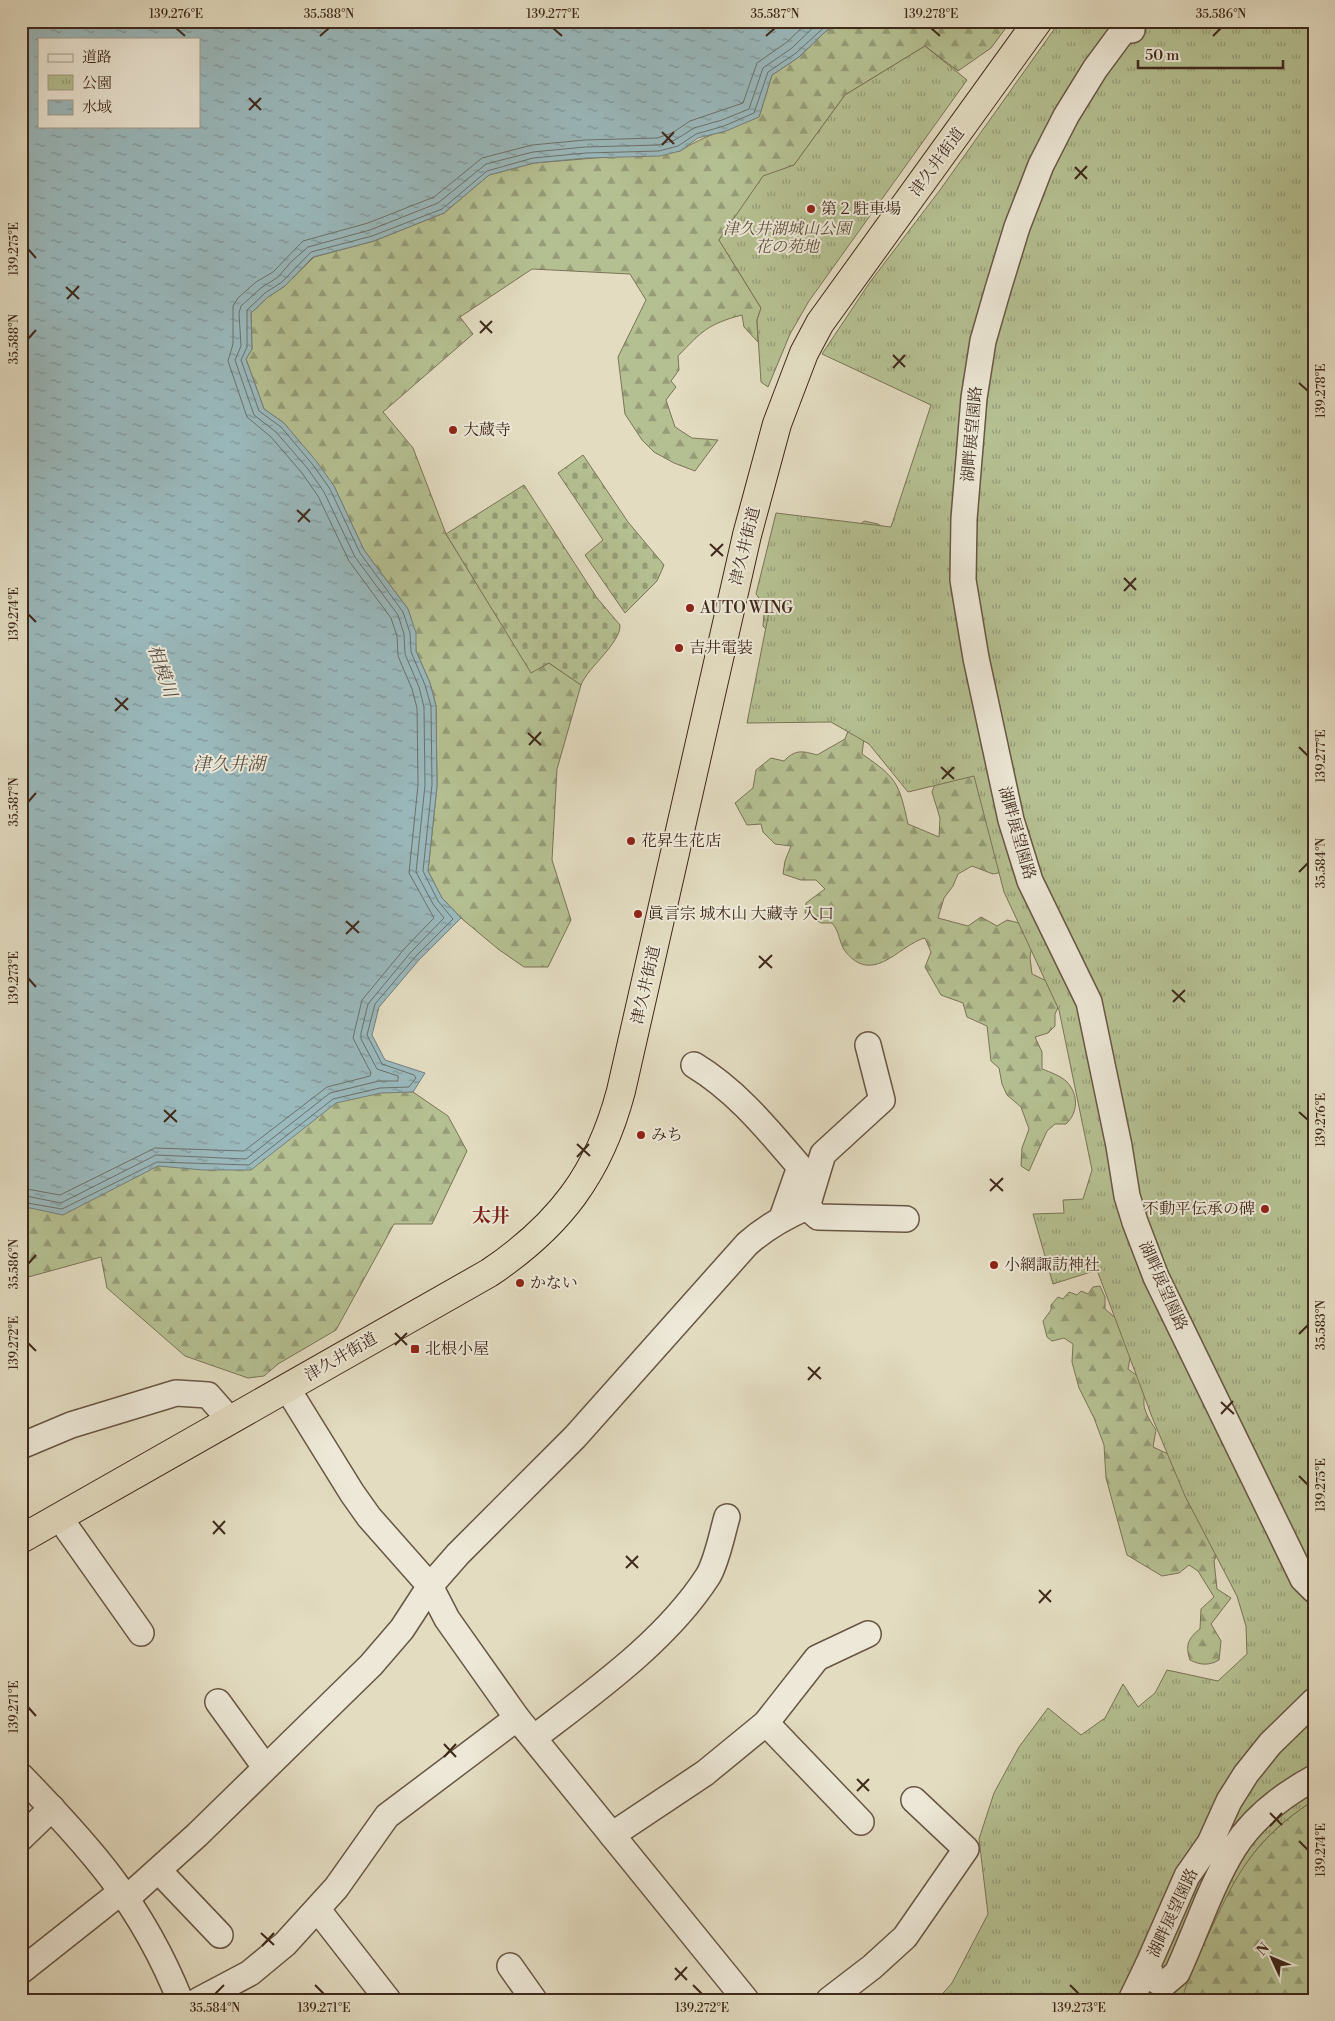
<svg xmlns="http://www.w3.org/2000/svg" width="1335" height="2021" font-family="'Libre Bodoni','Noto Serif JP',serif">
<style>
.forest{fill:url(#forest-firs);stroke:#7a7456}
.cemetery{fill:url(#cemetery-stones);stroke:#7a7456}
.park{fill:url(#park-tufts);stroke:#7a7456}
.water{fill:url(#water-ripples);stroke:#767f7c;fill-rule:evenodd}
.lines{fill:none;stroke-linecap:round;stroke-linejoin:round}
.shore{stroke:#6c716c;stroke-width:1}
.minor-casing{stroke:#685644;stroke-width:28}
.highway-casing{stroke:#3f291b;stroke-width:30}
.minor{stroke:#ede8d7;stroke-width:25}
.highway{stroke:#e3dcc1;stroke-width:28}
.ticks{fill:none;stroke:#3f291b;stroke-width:2}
.poi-dot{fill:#8f2418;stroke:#ede8d7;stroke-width:2}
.labels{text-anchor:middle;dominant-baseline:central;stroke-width:4;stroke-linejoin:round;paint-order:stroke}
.street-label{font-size:16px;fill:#3f291b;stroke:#ede8d7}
.poi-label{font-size:16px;fill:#3f291b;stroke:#ede8d7;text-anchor:start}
.park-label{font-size:16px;font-style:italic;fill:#5c4f39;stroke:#ede8d7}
.water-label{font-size:18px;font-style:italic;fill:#564d44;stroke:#ede8d7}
.quarter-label{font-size:19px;font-weight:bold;fill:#7a1f14;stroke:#ede8d7}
.neatline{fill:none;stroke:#3f291b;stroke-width:2}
.ticks-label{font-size:12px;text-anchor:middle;fill:#3f291b}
</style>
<defs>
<pattern id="forest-firs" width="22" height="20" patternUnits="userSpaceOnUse" patternTransform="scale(1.25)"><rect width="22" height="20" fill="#b5c092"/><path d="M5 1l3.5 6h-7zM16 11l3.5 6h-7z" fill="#959c76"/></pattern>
<pattern id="cemetery-stones" width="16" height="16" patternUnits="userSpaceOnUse" patternTransform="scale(1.25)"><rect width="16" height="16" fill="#b5c092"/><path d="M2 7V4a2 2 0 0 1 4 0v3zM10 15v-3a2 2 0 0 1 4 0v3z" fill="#959c76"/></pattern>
<pattern id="park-tufts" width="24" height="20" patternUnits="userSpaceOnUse" patternTransform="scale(1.25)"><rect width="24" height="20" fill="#b5c092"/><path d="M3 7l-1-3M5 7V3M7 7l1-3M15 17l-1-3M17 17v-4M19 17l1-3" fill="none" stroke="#959c76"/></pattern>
<pattern id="water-ripples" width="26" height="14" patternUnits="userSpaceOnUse" patternTransform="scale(1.25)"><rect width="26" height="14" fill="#9ab9bd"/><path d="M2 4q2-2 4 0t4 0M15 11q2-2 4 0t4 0" fill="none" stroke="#7f9699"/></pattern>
</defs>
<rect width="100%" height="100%" fill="#e3dcc1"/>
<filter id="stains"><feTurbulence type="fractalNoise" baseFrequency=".004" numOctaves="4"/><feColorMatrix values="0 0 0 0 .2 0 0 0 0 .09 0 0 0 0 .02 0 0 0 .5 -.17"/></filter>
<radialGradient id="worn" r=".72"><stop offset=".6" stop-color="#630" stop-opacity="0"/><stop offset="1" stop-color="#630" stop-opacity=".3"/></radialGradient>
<g class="forest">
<path d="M 843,21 L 1011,21 L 991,48 L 958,71 L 925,46 L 845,95 L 794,165 L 763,177 L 719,240 L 761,308 L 757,320 L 758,342 L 744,327 L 742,315 C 708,324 702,331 678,356 L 679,370 L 671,381 L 676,387 L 666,400 L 675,427 L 692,438 L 718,440 L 695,471 L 674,463 L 654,452 L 642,440 L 625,414 L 618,357 L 646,300 L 630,274 L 532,269 L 460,317 L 473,334 L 383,412 L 413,448 L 446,534 L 531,672 L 549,663 L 581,685 L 557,769 L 552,860 L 571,920 L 548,967 L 524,967 L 498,949 L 461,918 L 442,898 L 428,871 L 437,786 L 436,706 L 430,683 L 416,651 L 415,633 L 408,609 L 364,550 L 334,486 L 284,423 L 264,409 L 246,359 L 252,349 L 251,313 L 268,297 L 285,286 L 314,257 L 374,241 L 444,213 L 489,175 L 534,163 L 680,151 C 704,135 732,128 759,117 L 772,75 L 799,57 L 825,32 Z"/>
<path d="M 864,521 L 878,524 L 890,532 L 862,754 C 897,778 899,783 908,824 L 939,837 L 940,818 L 932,792 L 940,770 L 928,633 L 1007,871 L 993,874 L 972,866 L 958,874 L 953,886 L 944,898 L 938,918 L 968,926 L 981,917 L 997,926 L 1007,920 L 1023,924 L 1032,945 L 1030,957 L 1032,974 L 1055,985 L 1060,1003 L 1055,1014 L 1055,1026 L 1048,1033 L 1035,1037 L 1042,1052 L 1042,1069 C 1050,1072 1061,1076 1067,1082 C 1079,1095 1078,1113 1066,1124 L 1055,1124 L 1047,1131 L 1029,1171 L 1021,1166 L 1022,1148 L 1029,1129 L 1021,1107 L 1007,1095 L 1002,1084 L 999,1068 L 991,1061 L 987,1026 L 967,1017 L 963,1003 L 941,995 L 925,967 L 931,952 L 925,938 C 900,944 873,987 845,951 C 839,943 840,932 832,923 L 821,923 L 805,913 L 806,903 L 825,889 L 816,880 L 801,880 L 783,874 L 785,861 L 791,846 L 775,844 L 763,832 L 761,824 L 747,825 L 735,803 L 753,788 L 756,770 L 771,758 L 784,761 C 795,749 803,751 817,755 L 845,739 L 851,723 L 763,626 L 764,614 L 771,607 Z"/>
<path d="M 385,1089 L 413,1092 L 448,1116 L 467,1151 L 432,1224 L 394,1224 L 336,1330 L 278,1364 L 264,1376 L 248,1378 L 185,1356 L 107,1288 L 101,1257 L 21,1279 L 21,1197 L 161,1163 L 339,1100 Z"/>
<path d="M 1100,1286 L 1105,1297 L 1105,1309 L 1119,1321 L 1132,1348 L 1128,1369 L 1148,1384 C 1140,1405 1144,1411 1156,1430 L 1153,1447 L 1179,1459 L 1222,1544 L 1214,1561 L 1217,1589 L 1231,1598 L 1211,1624 L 1221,1641 L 1219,1660 C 1209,1666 1200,1665 1190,1660 C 1185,1646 1188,1638 1200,1629 L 1201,1609 L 1214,1597 L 1198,1571 L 1189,1565 L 1179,1573 L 1162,1576 L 1127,1555 L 1106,1478 L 1104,1445 L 1094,1418 L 1079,1388 L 1072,1362 L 1073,1344 L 1064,1338 L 1052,1341 L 1047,1337 L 1043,1321 L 1051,1310 L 1051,1305 L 1058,1297 L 1063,1299 L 1069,1292 L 1077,1295 L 1081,1291 L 1088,1294 L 1093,1287 Z"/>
<path d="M 1314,1800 L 1314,2000 L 955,2000 L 1229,1890 C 1251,1851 1276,1825 1314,1800 Z"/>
</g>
<g class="cemetery">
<path d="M 583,455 L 628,522 L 664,565 L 657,581 L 625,613 L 585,555 L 603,540 L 558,473 Z"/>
<path d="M 524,485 L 597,598 L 620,625 C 621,643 588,667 581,685 L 549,663 L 531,673 L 446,534 Z"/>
</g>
<g class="park">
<path d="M 1060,21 L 1314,21 L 1314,1800 C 1256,1838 1239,1869 1211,1929 C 1200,1952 1188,1975 1182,2000 L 937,2000 L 952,1983 L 988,1914 L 979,1839 L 994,1793 L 1019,1747 L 1048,1708 L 1081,1735 L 1105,1718 L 1123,1684 L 1138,1707 L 1155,1693 L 1167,1670 L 1218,1681 L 1247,1654 L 1246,1626 L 1237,1596 L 1185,1496 L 1152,1417 L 1097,1270 L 1053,1284 L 1033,1214 L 1064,1213 L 1063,1200 L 1083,1199 L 1092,1170 L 1059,1010 L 1004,892 L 974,776 L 908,792 L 869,744 L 831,722 L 747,723 L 769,612 L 756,594 L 776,513 L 891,527 L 931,405 L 822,354 L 870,282 L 940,190 Z"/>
<path d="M 925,46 L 967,80 L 809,301 L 790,334 L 768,387 L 761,382 L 757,320 L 761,308 L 719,240 L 763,176 L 794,165 L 845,95 Z"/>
</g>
<path class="water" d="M 21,21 L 839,21 L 825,32 L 799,57 L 772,75 L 759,117 L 726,131 L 698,138 L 680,151 L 660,156 L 586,158 L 534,163 L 489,175 L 444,213 L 374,241 L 313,257 L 285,286 L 268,297 L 251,313 L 252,349 L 246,359 L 264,409 L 284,423 L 317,462 L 334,486 L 364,550 L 408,609 L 416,633 L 416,651 L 430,683 L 436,706 L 437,786 L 428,871 L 442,898 L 461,918 L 419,960 L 379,1007 L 372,1035 L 385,1060 L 425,1073 L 413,1092 L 381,1093 L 336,1103 L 251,1170 L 203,1170 L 158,1166 L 63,1215 L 21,1206 ZM 39,39 L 199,39 L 199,126 L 39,126 Z"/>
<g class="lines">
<g class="shore">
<path d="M 21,1188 L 60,1195 L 155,1148 L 244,1151 L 327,1087 L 370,1076 L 371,1073 L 353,1038 L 362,1000 L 405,948 L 434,918 L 409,873 L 418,785 L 417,708 L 412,689 L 398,656 L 397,636 L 391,618 L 349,561 L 318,496 L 302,473 L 271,437 L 247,417 L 228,361 L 233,344 L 233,306 L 238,298 L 256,282 L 273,272 L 303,241 L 368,223 L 434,197 L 482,158 L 532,145 L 585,140 L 657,138 L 672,133 L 690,121 L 743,103 L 757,63 L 787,42 L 809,21"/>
<path d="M 21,1195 L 61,1203 L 156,1155 L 246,1159 L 330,1093 L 379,1081 L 398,1081 L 398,1076 L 377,1069 L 361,1039 L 361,1033 L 368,1004 L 411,952 L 444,918 L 433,904 L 416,872 L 425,785 L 424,707 L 419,687 L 405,654 L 404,634 L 398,615 L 355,557 L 324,492 L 308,469 L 276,432 L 254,415 L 235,360 L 241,346 L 239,313 L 241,306 L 261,288 L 278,277 L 291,262 L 308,247 L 370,230 L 438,203 L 486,164 L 533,152 L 585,147 L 658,145 L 675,140 L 694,128 L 722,120 L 749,109 L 763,68 L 792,48 L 820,21"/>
<path d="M 21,1202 L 62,1209 L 157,1162 L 249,1165 L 333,1099 L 380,1088 L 409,1087 L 416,1078 L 414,1075 L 382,1064 L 367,1035 L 375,1004 L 415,957 L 453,919 L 438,901 L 423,871 L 432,785 L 431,706 L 425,685 L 411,652 L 410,633 L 403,612 L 360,553 L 330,489 L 313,465 L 281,427 L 259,411 L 241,360 L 247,347 L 247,310 L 265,293 L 282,282 L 311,252 L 372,236 L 442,209 L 487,171 L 533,158 L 586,153 L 659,151 L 678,146 L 696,134 L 724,126 L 754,113 L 768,72 L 796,53 L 831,21"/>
</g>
<defs>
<g id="minor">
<path d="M 1132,30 L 1126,27 L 1095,69 L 1066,116 L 1041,165 L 1017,227 L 998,289 L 983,341 L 974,398 L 964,519 L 963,580 L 976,658 L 1011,820 L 1030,881 L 1089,1002 L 1119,1146 L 1127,1196 L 1135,1222 L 1156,1277 L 1303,1579 L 1314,1590"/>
<path d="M 694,1065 C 737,1091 768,1130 800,1167 L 782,1218"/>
<path d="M 807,1207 L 818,1217 L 906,1219"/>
<path d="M 287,1388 L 352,1493 L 369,1517 L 430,1586 L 447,1619 L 517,1718 L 746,2000"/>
<path d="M 21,1446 L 71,1425 L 176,1393 L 208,1395 L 230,1420"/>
<path d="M 59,1517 L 141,1633"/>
<path d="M 1314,1701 L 1270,1744 L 1246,1774 L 1229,1801 L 1210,1843 L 1187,1876 L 1148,1965 C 1151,1976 1153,1981 1164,1984 L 1177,1973 C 1196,1932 1210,1887 1234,1848 C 1253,1818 1283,1795 1314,1778"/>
<path d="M 218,1702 L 265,1767"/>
<path d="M 766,1723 L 861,1822"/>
<path d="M 535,1737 C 595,1691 667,1640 708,1576 C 717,1561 722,1534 727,1517"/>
<path d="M 21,1776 C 91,1848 142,1905 180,2000"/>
<path d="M 612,1835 L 705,1773 L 766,1723 L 817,1658 L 868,1634"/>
<path d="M 21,1838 L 52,1808"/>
<path d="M 159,1871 L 220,1935"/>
<path d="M 127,1898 L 197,1835 L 371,1665 L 402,1629 L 430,1586 L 458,1554 L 575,1437 L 747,1244 C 766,1227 784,1217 807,1207 L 823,1154 L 882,1100 L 868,1045"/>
<path d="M 318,1910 L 388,2000"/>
<path d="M 510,1966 L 534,2000"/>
<path d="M 21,1971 L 122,1891"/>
<path d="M 199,2000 L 250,1973 L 285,1944 L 336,1888 L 387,1816 L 517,1718"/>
<path d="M 829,2000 L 872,1967 L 905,1937 L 966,1849 L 914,1800"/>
<path d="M 1131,2000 L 1148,1965"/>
</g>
<path id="highway" d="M 21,1539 L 489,1273 C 559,1226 599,1174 621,1091 L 747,535 L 777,424 L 804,353 L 820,323 L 1038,21"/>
</defs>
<use href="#minor" class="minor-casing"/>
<use href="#highway" class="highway-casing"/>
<use href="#minor" class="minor"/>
<use href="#highway" class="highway"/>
</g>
<path class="ticks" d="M 176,28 L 185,36M 553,28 L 562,36M 931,28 L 940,36M 320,36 L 329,28M 766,36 L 775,28M 1213,36 L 1221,28M 249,98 L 261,110M 249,110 L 261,98M 662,132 L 674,144M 662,145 L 674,132M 1075,167 L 1087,179M 1075,179 L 1087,166M 28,249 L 36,258M 66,287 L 79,299M 67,299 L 79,286M 480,321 L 492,333M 480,333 L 492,321M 28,339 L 36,330M 893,355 L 905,367M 893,368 L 905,355M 1299,383 L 1308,391M 297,510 L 310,522M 298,522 L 310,509M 710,544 L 723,556M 711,556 L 723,544M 1124,578 L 1136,590M 1124,591 L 1136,578M 28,614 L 36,622M 115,698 L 128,710M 115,711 L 128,698M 528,733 L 541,745M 529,745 L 541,732M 1299,747 L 1308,756M 941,767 L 954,779M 942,779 L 954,767M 28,802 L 36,793M 1299,872 L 1308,863M 346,921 L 359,933M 346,934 L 359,921M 759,956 L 772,968M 759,968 L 772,955M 28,978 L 36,987M 1172,990 L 1185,1002M 1173,1002 L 1185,990M 164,1110 L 177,1122M 1299,1112 L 1308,1120M 164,1122 L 176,1110M 577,1144 L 590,1156M 577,1157 L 589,1144M 990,1179 L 1003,1191M 990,1191 L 1003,1178M 28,1264 L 36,1255M 395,1333 L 407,1345M 1299,1334 L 1308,1325M 28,1343 L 36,1351M 395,1345 L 407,1333M 808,1367 L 821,1379M 808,1380 L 820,1367M 1221,1402 L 1234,1414M 1221,1414 L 1233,1401M 1299,1476 L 1308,1485M 213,1521 L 225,1534M 213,1534 L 225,1521M 626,1556 L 638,1568M 626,1568 L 638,1556M 1039,1590 L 1051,1602M 1039,1603 L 1051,1590M 28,1707 L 36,1716M 444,1744 L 456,1757M 444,1757 L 456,1744M 857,1779 L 869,1791M 857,1791 L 869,1779M 1270,1813 L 1282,1825M 1270,1826 L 1282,1813M 1299,1841 L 1308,1850M 261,1933 L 274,1945M 262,1946 L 274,1933M 675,1968 L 687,1980M 675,1980 L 687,1967M 315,1985 L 324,1994M 693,1985 L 702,1994M 1070,1985 L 1079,1994M 215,1994 L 224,1985"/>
<g class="poi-dot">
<circle cx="811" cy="209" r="5"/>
<circle cx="453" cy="430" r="5"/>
<circle cx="690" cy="608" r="5"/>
<circle cx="679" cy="648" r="5"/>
<circle cx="631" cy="841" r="5"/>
<circle cx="638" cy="914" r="5"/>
<circle cx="641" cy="1135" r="5"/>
<circle cx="1265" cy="1209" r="5"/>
<circle cx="994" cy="1265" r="5"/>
<circle cx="520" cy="1283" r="5"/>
<rect x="410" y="1344" width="10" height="10" rx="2.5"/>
</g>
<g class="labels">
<g class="street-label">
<text transform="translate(937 162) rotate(-54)">津久井街道</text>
<text transform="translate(972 434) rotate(-85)">湖畔展望園路</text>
<text transform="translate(745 546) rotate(-76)">津久井街道</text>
<text transform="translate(1017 833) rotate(74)">湖畔展望園路</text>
<text transform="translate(646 985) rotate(-77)">津久井街道</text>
<text transform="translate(1163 1286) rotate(66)">湖畔展望園路</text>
<text transform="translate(341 1357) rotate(-30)">津久井街道</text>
<text transform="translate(1173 1913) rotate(-65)">湖畔展望園路</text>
</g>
<g class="poi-label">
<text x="821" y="209">第２駐車場</text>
<text x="463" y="430">大蔵寺</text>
<text x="700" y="608">AUTO WING</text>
<text x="689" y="648">吉井電装</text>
<text x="641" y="841">花昇生花店</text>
<text x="648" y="914">眞言宗 城木山 大藏寺 入口</text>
<text x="651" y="1135">みち</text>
<text x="1255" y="1209" text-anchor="end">不動平伝承の碑</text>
<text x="1004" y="1265">小網諏訪神社</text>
<text x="530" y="1283">かない</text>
<text x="425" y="1349">北根小屋</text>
</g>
<g class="park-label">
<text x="787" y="229">津久井湖城山公園<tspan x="787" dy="18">花の苑地</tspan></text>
</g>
<g class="water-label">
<text transform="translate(162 671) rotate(71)">相模川</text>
<text x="229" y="764">津久井湖</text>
</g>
<g class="quarter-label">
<text x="491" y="1216">太井</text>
</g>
</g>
<rect width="1335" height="2021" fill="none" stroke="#e3dcc1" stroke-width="55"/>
<rect x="38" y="38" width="162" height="90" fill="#ede8d7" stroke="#a79c8c"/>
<rect x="48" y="54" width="25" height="8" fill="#ede8d7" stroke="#a79c8c"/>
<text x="82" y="62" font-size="15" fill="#3f291b">道路</text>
<rect x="48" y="75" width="25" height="15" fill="url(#park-tufts)" stroke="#a79c8c"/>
<text x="82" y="88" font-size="15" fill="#3f291b">公園</text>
<rect x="48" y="100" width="25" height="15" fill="url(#water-ripples)" stroke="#a79c8c"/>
<text x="82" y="112" font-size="15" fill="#3f291b">水域</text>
<g transform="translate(1272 1958) rotate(314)" stroke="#ede8d7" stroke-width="4" paint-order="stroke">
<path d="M0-4L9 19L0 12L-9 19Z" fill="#3f291b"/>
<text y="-8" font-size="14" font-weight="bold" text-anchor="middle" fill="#3f291b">N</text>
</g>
<path d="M1138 60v8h145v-8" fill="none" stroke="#3f291b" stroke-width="2.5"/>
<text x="1145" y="60" font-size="15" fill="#3f291b" stroke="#ede8d7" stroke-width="4" paint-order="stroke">50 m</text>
<rect x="28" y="28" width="1280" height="1966" class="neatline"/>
<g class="ticks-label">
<text x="176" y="18">139.276°E</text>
<text x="329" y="18">35.588°N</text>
<text x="553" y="18">139.277°E</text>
<text x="775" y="18">35.587°N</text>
<text x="931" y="18">139.278°E</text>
<text x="1221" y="18">35.586°N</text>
<text transform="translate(14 249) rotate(-90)" y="4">139.275°E</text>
<text transform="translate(14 339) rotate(-90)" y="4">35.588°N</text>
<text transform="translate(1321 391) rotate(-90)" y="4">139.278°E</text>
<text transform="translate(14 614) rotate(-90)" y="4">139.274°E</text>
<text transform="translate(1321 756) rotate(-90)" y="4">139.277°E</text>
<text transform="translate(14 802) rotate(-90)" y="4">35.587°N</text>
<text transform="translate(1321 863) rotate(-90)" y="4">35.584°N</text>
<text transform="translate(14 978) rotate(-90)" y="4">139.273°E</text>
<text transform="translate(1321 1120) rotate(-90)" y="4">139.276°E</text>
<text transform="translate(14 1264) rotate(-90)" y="4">35.586°N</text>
<text transform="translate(1321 1325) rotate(-90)" y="4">35.583°N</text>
<text transform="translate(14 1343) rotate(-90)" y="4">139.272°E</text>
<text transform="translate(1321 1485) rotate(-90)" y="4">139.275°E</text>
<text transform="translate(14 1707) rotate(-90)" y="4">139.271°E</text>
<text transform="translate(1321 1850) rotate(-90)" y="4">139.274°E</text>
<text x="215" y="2012">35.584°N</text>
<text x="324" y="2012">139.271°E</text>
<text x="702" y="2012">139.272°E</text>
<text x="1079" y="2012">139.273°E</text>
</g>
<rect width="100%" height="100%" filter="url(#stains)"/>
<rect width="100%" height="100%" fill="url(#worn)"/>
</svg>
